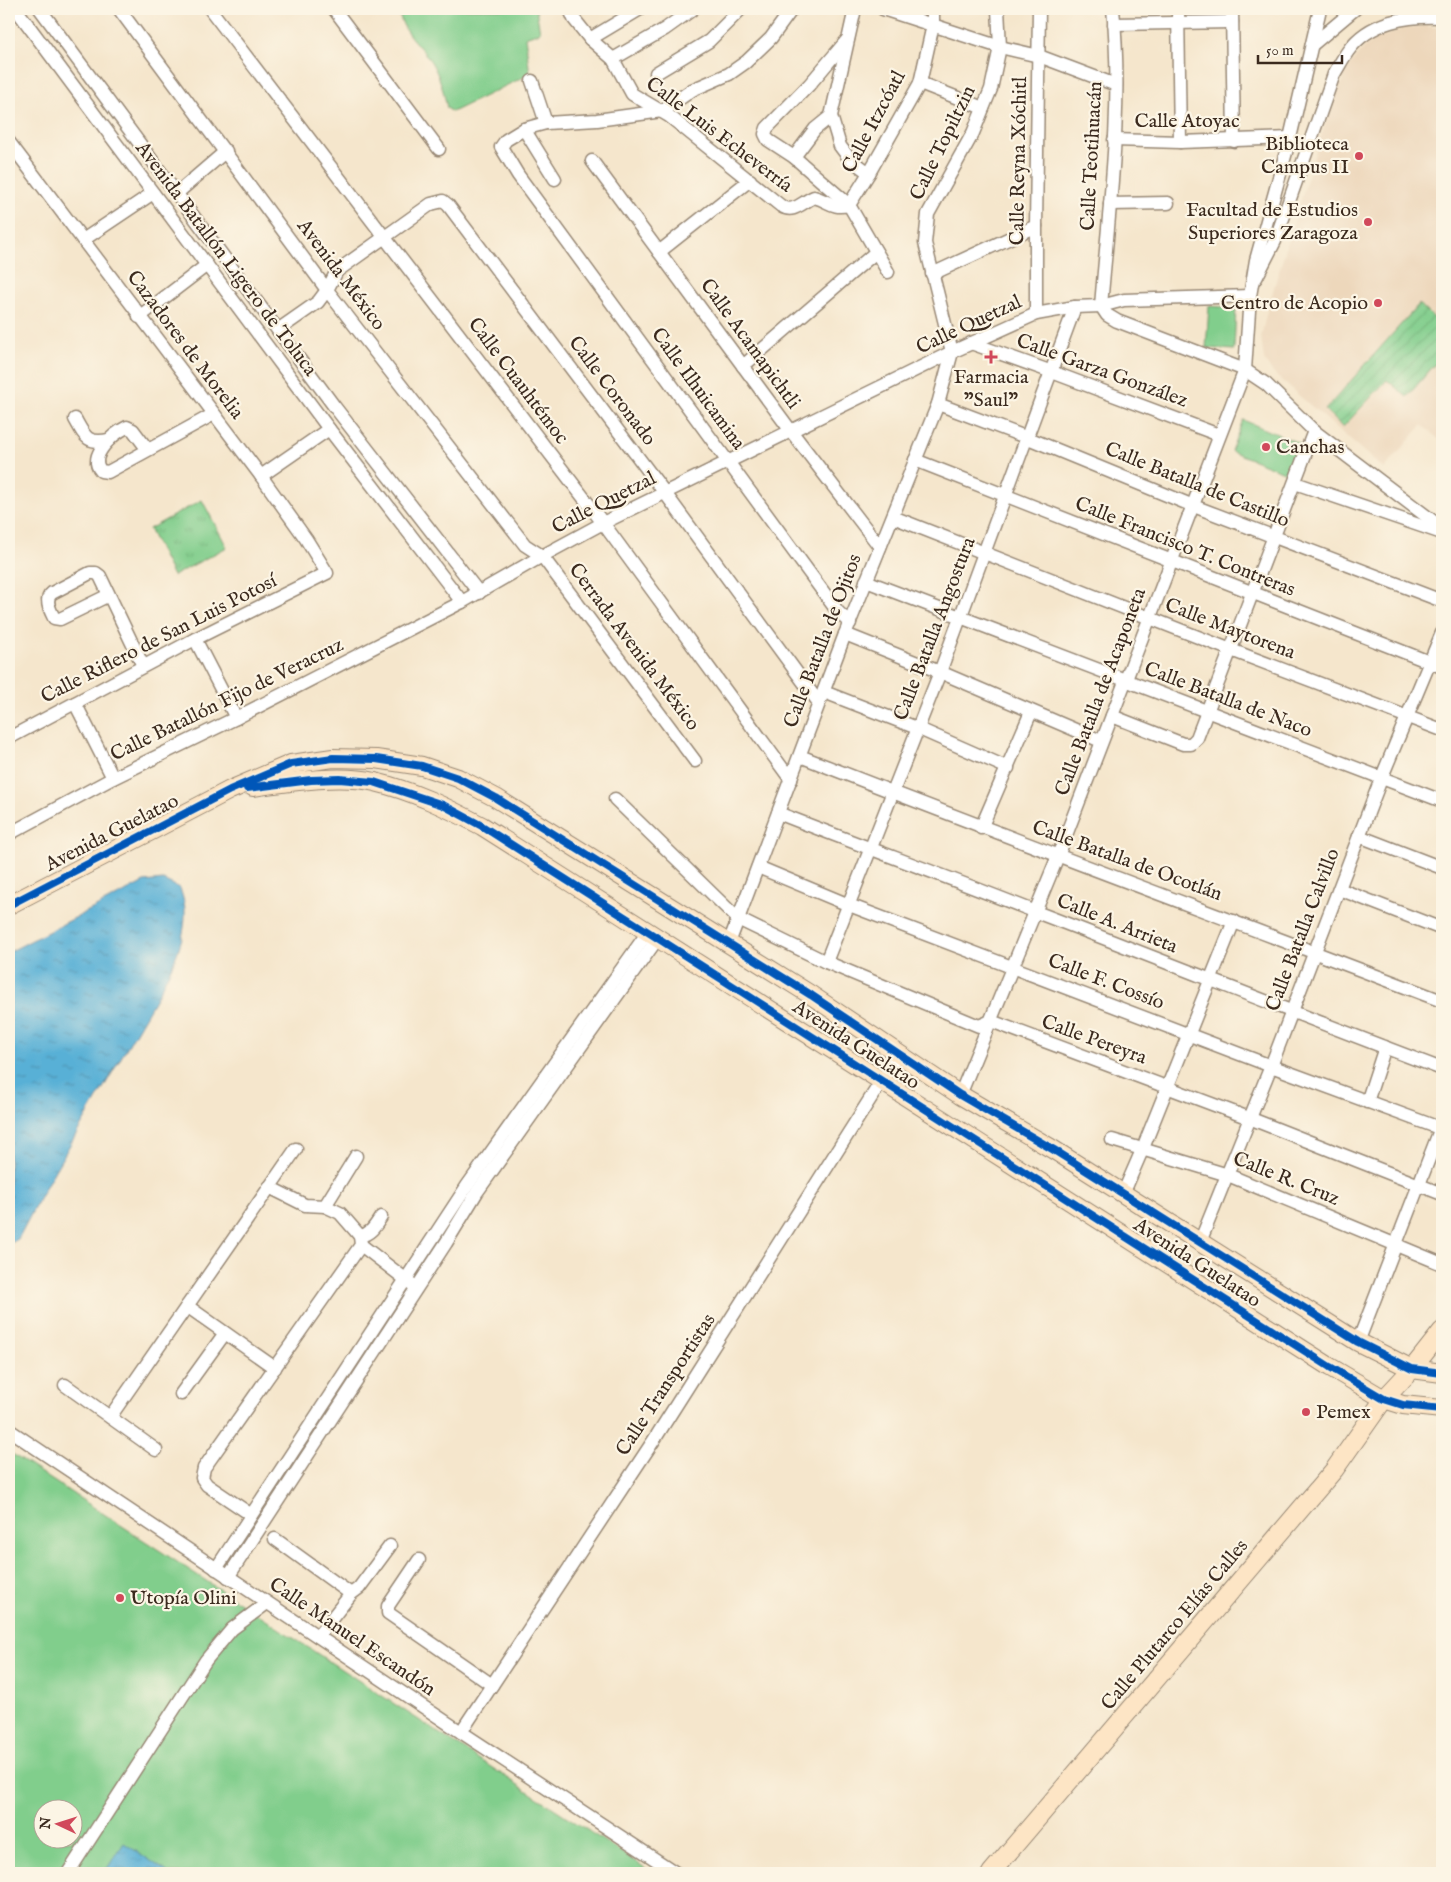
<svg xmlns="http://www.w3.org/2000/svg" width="1451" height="1882" font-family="'IM FELL English',serif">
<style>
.built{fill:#edd7bb}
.grass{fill:#81ce8c;stroke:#5e7c55;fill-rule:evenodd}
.park{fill:url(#park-tufts);stroke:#5e7c55}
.garden{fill:url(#garden-furrows);stroke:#5e7c55}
.water{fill:url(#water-ripples);stroke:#4a6d7a}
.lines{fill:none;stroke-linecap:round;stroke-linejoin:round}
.street-casing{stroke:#988875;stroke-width:15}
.secondary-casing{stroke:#988875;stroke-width:20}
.street{stroke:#fff;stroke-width:12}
.secondary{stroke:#fde5c5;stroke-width:18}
.cycleway-casing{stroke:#fcf5e5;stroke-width:11}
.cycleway{stroke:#0057b8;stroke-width:8}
.poi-dot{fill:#d1495b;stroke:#fcf5e5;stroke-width:2}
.labels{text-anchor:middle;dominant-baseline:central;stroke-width:4.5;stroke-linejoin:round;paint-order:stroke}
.street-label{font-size:20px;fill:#3b2a1e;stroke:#fcf5e5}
.poi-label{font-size:20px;fill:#3b2a1e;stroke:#fcf5e5;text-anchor:end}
</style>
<defs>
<pattern id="park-tufts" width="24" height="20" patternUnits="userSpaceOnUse" patternTransform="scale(1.25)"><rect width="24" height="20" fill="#81ce8c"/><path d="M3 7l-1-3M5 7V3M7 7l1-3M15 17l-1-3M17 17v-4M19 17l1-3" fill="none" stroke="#70b178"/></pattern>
<pattern id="garden-furrows" width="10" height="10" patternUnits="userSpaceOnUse" patternTransform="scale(1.25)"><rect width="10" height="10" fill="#81ce8c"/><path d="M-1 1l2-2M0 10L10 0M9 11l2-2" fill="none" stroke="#70b178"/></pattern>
<pattern id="water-ripples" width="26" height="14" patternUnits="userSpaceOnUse" patternTransform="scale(1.25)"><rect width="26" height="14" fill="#59b0d6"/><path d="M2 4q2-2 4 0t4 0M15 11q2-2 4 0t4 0" fill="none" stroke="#4b8fad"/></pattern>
</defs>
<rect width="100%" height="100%" fill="#fcf5e5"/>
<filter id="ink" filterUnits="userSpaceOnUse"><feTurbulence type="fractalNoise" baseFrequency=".02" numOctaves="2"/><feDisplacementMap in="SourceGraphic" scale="10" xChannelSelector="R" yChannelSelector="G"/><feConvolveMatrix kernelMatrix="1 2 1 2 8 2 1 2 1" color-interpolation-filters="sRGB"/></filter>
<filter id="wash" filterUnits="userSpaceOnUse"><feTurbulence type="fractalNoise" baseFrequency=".0096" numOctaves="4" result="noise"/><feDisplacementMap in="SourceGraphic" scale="20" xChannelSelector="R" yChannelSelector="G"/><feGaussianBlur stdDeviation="1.12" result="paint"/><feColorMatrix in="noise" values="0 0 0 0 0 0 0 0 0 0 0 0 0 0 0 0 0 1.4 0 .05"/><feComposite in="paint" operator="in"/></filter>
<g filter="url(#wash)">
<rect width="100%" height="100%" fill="#f5e6cc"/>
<path class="built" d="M 1425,26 L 1442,28 L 1442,442 L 1422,425 L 1384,469 L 1273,373 L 1264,360 L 1261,337 L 1268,307 L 1319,141 L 1340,85 L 1352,62 L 1364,48 L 1376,39 L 1405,28 Z"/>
<g class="grass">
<path d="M 398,9 L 536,9 L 540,32 L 525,37 L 530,74 L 452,112 L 447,108 C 444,94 441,80 434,67 C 422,44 404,39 398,9 Z"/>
<path d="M 1209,306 L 1236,308 L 1234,350 L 1206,348 Z"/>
<path d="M 1243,420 L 1301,444 L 1289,474 L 1231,451 Z"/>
<path d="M 9,1452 L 653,1873 L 9,1873 ZM 42,1810 L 72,1810 L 72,1840 L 42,1840 Z"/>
</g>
<path class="park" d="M 202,500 L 227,547 L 173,576 L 149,529 Z"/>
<path class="garden" d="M 1419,304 L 1442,325 L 1442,356 L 1407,397 L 1387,380 L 1343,427 L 1325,410 Z"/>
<g class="water">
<path d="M 163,880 L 180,888 C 182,895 185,903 185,910 C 186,943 170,970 156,998 L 47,1184 L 18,1239 L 9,1244 L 9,952 L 144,882 Z"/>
<path d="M 124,1843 L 169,1873 L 104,1873 Z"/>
</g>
</g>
<g filter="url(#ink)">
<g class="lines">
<defs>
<g id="street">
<path d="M 16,9 L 329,429 L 462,602"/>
<path d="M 40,9 L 334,406 L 479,593"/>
<path d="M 119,9 L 327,290 L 525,545 L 542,556 L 695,761"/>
<path d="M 210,9 L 603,523 L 791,780"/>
<path d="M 334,9 L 439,149"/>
<path d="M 574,9 L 571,12 L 574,19 L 590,39 L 613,59 L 632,94 L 669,116 L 781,206 C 794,214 802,202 814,197 C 830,201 831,209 849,205"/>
<path d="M 792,9 L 771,38 L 746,62 L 729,74 L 692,90 L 662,111 L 597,120 L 546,123 L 524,129 L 506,140 L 501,147 L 518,175 L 838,612 L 850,623"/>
<path d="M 855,9 L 831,116 L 840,146 L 849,158 L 869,173"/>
<path d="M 883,9 L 1000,47 L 1039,56 L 1116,85"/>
<path d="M 1113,9 C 1123,107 1109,208 1101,306 L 1107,315 L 1117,321 L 1245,370 L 1266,384 L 1314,431 L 1442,528"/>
<path d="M 1178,9 L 1180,142"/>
<path d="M 1232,9 L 1234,141"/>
<path d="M 1114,24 L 1232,22"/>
<path d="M 590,39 L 640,9"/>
<path d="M 848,39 L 809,85 L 767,128 L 765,134 L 768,140 L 794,157 L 849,205 L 888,272"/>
<path d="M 1312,45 L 1355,9"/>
<path d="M 613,59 L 665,29 L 693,9"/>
<path d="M 656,73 L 709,41 L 741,9"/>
<path d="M 532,81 L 546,123"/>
<path d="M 920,83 L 983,108"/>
<path d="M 524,129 L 555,179"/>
<path d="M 1114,140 L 1180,142 L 1290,138"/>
<path d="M 9,142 L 261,476 L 306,539 L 327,573 L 195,639 L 9,738"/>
<path d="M 794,157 L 815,129 L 831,116"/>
<path d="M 592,161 L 791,431 L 880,547"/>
<path d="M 176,194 L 226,151"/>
<path d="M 1110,204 L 1168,203"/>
<path d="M 849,205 L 869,173 L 920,83 L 933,25 L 933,9"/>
<path d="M 83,240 L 153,193"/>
<path d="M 659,252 L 750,180"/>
<path d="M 932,274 L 1036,226"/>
<path d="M 1256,278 L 1275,241 L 1334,74 C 1339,66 1343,58 1348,51 C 1369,21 1409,15 1442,17"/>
<path d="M 1036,314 L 1036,226 L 1039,9"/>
<path d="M 139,317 L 207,265"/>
<path d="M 278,330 L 318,302 L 327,290 L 337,271 L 431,204 L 443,201 L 448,205 L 665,493 L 819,703"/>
<path d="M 971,343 L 1052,372 L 1219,435"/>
<path d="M 743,366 L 876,252"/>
<path d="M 938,404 L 1028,438 L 1191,505 L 1442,601"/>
<path d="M 75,419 C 85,437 87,444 109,440"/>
<path d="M 148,450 L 133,430 L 127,427 C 113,434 87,456 101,471 L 108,472 L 214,414"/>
<path d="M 915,460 L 1442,667"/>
<path d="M 261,476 L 329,429"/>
<path d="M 1295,483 L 1442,533"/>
<path d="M 893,517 L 1231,650 L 1442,730"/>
<path d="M 866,581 L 1442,801"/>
<path d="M 109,595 L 60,619 L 54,618 C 50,610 44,599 52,593 L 90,573 L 96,573 L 100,576 L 143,666"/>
<path d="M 845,634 L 940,672 L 1101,741"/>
<path d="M 195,639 L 236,718"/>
<path d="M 824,692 L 917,728 L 1008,768"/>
<path d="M 75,703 L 113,778"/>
<path d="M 1112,716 L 1183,744 L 1191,744 L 1197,738 L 1314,431"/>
<path d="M 800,756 C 1013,840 1228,919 1442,1001"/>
<path d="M 615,799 L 738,919 L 826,962 L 979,1026 L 991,1021 L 1249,1118 L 1442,1194"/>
<path d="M 778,813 C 864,847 951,878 1036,912 C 1172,964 1306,1018 1442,1069"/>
<path d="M 981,828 L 1031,712"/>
<path d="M 9,834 L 113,778 L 236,718 L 462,602 L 542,556 L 603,523 L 952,352 L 1036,314 L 1075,307 L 1101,306 L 1124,300 L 1250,296"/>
<path d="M 1359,836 L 1442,868"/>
<path d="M 758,867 L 849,905 L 1271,1066 L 1442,1129"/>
<path d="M 1339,889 L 1442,929"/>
<path d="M 729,943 L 845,634 L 938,404 L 952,352 L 925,243 L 928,214 L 973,133 L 991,89 L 1000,47 L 998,9"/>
<path d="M 826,962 L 940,672 L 1075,307"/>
<path d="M 960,1095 L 1058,856 L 1245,370 L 1250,296 L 1256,260 L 1290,138 L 1320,9"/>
<path d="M 1367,1102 L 1385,1047"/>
<path d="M 1112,1140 L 1228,1175 L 1442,1264"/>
<path d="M 269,1187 L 305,1205 L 325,1206 L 356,1156"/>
<path d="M 1123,1194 L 1143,1148 L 1234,921"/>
<path d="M 325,1206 L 340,1213 L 360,1236"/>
<path d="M 1200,1242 L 1271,1066 L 1381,779 L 1442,633"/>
<path d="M 361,1245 L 413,1285"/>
<path d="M 187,1306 L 275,1368"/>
<path d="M 1358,1342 L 1442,1125"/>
<path d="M 65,1385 L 156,1450"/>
<path d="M 181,1394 L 225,1333"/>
<path d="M 110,1417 L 296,1149"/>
<path d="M 9,1430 L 461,1732 L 676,1873"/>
<path d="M 250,1514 L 207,1485 L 202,1478 L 204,1468 L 361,1245 L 360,1236 C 371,1234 375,1226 381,1217"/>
<path d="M 275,1539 L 351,1594"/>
<path d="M 419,1560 L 388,1606 L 388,1613 L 492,1685"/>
<path d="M 216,1569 L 467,1186 L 648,932"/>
<path d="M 228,1577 L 446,1243 L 477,1192 L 658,938"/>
<path d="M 318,1636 L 351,1594 L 359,1588 L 390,1546"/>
<path d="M 461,1732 L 654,1440 L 898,1055"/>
<path d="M 68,1873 L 206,1660 L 232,1629 L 267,1603"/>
</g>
<g id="secondary">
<path d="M 253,787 C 289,782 339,774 375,782 C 413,791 448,808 482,826 L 1330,1367 L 1384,1399 L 1403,1405 L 1442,1409"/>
<path d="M 9,905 L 230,790 L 291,764 L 333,758 L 376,759 L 422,766 L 458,778 L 496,798 L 811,995 L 960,1095 L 1054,1150 L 1358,1342 L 1412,1369 L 1442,1373"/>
<path d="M 991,1873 L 1334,1470 L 1384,1399 L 1412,1369 L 1442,1331"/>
</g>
</defs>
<use href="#street" class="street-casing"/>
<use href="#secondary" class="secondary-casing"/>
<use href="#street" class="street"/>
<use href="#secondary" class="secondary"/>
<defs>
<g id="cycleway">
<path d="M 247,788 L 311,780 L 339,779 L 374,782 L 443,805 L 482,826 L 1330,1367 L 1384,1399 L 1403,1405 L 1442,1409"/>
<path d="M 9,905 L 230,790 L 291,764 L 333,758 L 376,759 L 422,766 L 458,778 L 496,798 L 811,995 L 960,1095 L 1054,1150 L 1358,1342 L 1412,1369 L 1442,1373"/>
</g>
</defs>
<use href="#cycleway" class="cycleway-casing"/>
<use href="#cycleway" class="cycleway"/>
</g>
</g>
<g class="poi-dot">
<circle cx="1359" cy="156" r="5"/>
<circle cx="1368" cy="222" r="5"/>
<circle cx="1378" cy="303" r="5"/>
<path d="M988.5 349.5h5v5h5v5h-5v5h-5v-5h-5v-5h5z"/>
<circle cx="1266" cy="447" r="5"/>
<circle cx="1306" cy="1412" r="5"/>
<circle cx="120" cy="1598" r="5"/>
</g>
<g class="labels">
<g class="street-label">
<text x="1187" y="121">Calle Atoyac</text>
<text transform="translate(874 122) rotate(-62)">Calle Itzcóatl</text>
<text transform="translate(719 135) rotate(37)">Calle Luis Echeverría</text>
<text transform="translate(943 143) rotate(-64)">Calle Topiltzin</text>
<text transform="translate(1092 156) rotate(-87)">Calle Teotihuacán</text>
<text transform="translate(1019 161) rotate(-89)">Calle Reyna Xóchitl</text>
<text transform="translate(226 259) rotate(53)">Avenida Batallón Ligero de Toluca</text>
<text transform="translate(341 275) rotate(53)">Avenida México</text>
<text transform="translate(969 325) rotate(-25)">Calle Quetzal</text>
<text transform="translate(750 344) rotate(54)">Calle Acamapichtli</text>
<text transform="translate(185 345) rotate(53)">Cazadores de Morelia</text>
<text transform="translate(1102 371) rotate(20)">Calle Garza González</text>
<text transform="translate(518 381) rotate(53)">Calle Cuauhtémoc</text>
<text transform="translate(698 389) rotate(54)">Calle Ilhuicamina</text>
<text transform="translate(612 391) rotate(53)">Calle Coronado</text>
<text transform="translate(1197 485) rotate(22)">Calle Batalla de Castillo</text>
<text transform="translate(604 503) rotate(-27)">Calle Quetzal</text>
<text transform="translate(1185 547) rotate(22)">Calle Francisco T. Contreras</text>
<text transform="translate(935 629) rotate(-69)">Calle Batalla Angostura</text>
<text transform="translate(1230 629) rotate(21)">Calle Maytorena</text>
<text transform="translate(159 639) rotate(-27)">Calle Riflero de San Luis Potosí</text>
<text transform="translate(823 641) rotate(-69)">Calle Batalla de Ojitos</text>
<text transform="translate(634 647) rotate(53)">Cerrada Avenida México</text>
<text transform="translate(1101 692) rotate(-69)">Calle Batalla de Acaponeta</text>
<text transform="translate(227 700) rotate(-26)">Calle Batallón Fijo de Veracruz</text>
<text transform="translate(1228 700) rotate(21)">Calle Batalla de Naco</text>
<text transform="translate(112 833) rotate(-27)">Avenida Guelatao</text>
<text transform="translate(1127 861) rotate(20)">Calle Batalla de Ocotlán</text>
<text transform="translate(1117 924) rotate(22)">Calle A. Arrieta</text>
<text transform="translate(1303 930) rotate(-69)">Calle Batalla Calvillo</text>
<text transform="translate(1106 982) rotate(21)">Calle F. Cossío</text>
<text transform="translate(1094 1040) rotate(20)">Calle Pereyra</text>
<text transform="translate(856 1045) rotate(33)">Avenida Guelatao</text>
<text transform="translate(1286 1179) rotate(22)">Calle R. Cruz</text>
<text transform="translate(1197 1263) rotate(33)">Avenida Guelatao</text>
<text transform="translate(666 1385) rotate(-57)">Calle Transportistas</text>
<text transform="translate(1175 1625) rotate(-50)">Calle Plutarco Elías Calles</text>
<text transform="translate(352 1637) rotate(34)">Calle Manuel Escandón</text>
</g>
<g class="poi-label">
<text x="1349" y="144">Biblioteca<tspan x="1349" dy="23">Campus II</tspan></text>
<text x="1358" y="210">Facultad de Estudios<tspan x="1358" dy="23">Superiores Zaragoza</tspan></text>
<text x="1368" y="303">Centro de Acopio</text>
<text x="991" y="377" text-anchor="middle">Farmacia<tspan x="991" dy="23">"Saul"</tspan></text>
<text x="1276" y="447" text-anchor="start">Canchas</text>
<text x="1316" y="1412" text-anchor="start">Pemex</text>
<text x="130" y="1598" text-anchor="start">Utopía Olini</text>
</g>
</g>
<rect width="1451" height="1882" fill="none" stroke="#fcf5e5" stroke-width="30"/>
<g transform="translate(58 1824) rotate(274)"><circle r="24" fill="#fcf5e5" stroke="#afa495"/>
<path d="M0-4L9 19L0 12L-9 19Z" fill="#d1495b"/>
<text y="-8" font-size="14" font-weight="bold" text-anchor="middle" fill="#3b2a1e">N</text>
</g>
<path d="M1258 55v8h84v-8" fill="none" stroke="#3b2a1e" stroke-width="2.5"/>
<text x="1266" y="55" font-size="15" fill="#3b2a1e" stroke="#fcf5e5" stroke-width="4" paint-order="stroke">50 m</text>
</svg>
